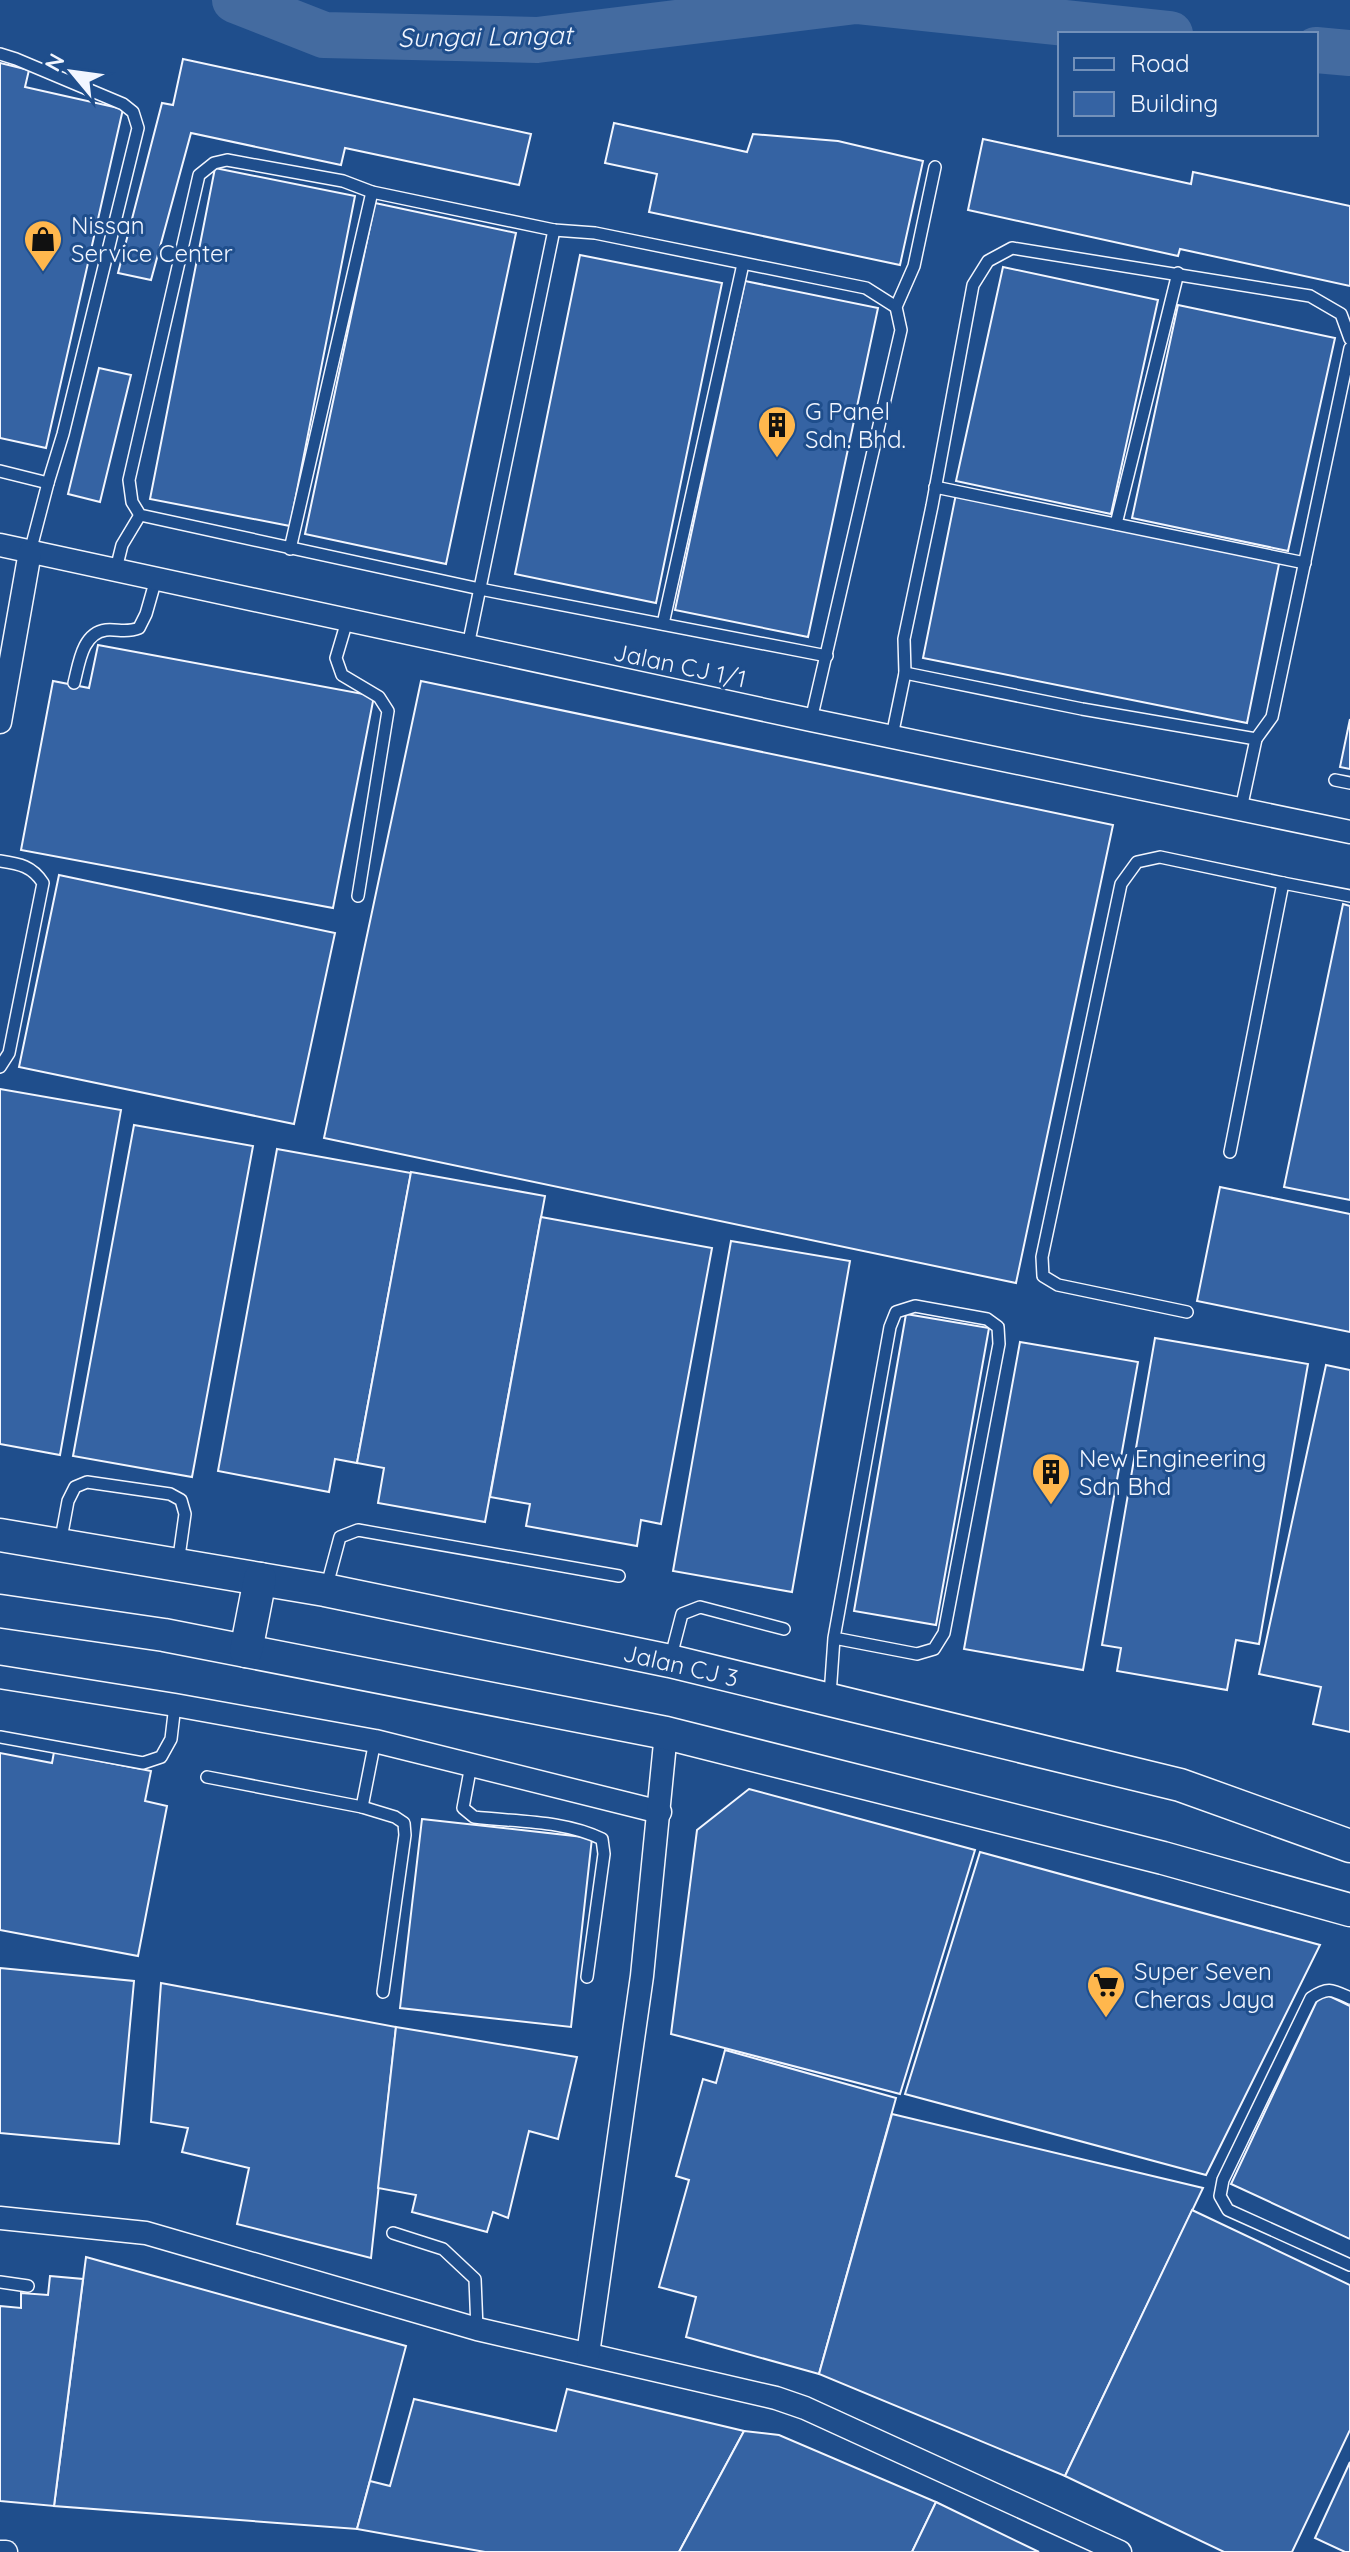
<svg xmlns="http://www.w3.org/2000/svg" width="1350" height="2552" font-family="Quicksand,sans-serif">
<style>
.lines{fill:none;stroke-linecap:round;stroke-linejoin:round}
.river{stroke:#446ba0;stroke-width:46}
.building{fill:#3563a3;stroke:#f2f6ff;stroke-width:2}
.lane-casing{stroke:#f2f6ff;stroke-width:14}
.street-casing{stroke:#f2f6ff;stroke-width:25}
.secondary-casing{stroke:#f2f6ff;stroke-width:35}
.lane{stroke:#1f4e8c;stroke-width:11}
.street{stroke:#1f4e8c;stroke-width:22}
.secondary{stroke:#1f4e8c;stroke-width:32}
.labels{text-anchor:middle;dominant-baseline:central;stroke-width:6;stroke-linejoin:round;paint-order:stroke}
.poi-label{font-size:24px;fill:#f2f6ff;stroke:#1f4e8c;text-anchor:start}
.street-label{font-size:24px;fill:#f2f6ff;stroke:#1f4e8c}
.water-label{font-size:26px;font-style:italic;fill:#f2f6ff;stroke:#1f4e8c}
</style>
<rect width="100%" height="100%" fill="#1f4e8c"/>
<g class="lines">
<g class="river">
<path d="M 235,0 L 324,35 L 537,40 L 856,1 L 1170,34"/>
<path d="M 1316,50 L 1350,53"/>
</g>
</g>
<g class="building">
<path d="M 183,59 L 531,134 L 519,185 L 345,148 L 341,165 L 191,133 L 151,280 L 118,273 L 162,103 L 173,105 Z"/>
<path d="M 0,63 L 29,70 L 25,87 L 123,109 L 46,448 L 0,438 Z"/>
<path d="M 614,123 L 747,152 L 753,134 L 838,141 L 923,161 L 900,265 L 649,212 L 657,174 L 605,163 Z"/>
<path d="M 983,139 L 1191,184 L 1193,172 L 1350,206 L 1350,286 L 1180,249 L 1178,256 L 968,210 Z"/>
<path d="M 215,168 L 355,196 L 290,526 L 150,499 Z"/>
<path d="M 375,203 L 516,233 L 446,564 L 305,534 Z"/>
<path d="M 580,255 L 722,283 L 656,603 L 515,574 Z"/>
<path d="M 1003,267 L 1158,300 L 1111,514 L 956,481 Z"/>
<path d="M 745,281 L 878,308 L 808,637 L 675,610 Z"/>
<path d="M 1178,305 L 1335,338 L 1288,551 L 1132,518 Z"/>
<path d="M 99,368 L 131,375 L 100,502 L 68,494 Z"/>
<path d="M 956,494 L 1280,559 L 1247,723 L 923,658 Z"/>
<path d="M 98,645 L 374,696 L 333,908 L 21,850 L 53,681 L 89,688 Z"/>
<path d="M 421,681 L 1113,825 L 1016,1283 L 324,1138 Z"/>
<path d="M 1350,719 L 1350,769 L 1340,767 Z"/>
<path d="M 59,875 L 335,933 L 294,1124 L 19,1067 Z"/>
<path d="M 1343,904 L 1350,906 L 1350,1200 L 1284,1187 Z"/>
<path d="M 0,1089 L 121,1110 L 60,1455 L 0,1444 Z"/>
<path d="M 134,1125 L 253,1146 L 192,1477 L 73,1456 Z"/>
<path d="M 277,1149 L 411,1173 L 357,1463 L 335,1459 L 329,1492 L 218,1471 Z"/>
<path d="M 411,1172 L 545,1196 L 485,1522 L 378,1503 L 384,1468 L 357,1463 Z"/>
<path d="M 1220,1187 L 1350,1214 L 1350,1332 L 1197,1301 Z"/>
<path d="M 541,1217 L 712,1248 L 661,1524 L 641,1520 L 637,1546 L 526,1526 L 530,1504 L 490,1497 Z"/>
<path d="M 731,1241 L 850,1261 L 792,1592 L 673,1571 Z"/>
<path d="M 906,1314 L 989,1328 L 936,1625 L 854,1611 Z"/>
<path d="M 1155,1338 L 1308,1364 L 1259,1644 L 1236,1640 L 1227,1690 L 1117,1671 L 1121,1648 L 1102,1645 Z"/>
<path d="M 1020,1342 L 1138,1362 L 1083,1670 L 964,1649 Z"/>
<path d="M 1326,1365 L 1350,1370 L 1350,1732 L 1313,1724 L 1321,1687 L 1259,1674 Z"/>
<path d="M 54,1752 L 151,1771 L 145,1801 L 167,1806 L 138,1956 L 0,1930 L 0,1753 L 52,1763 Z"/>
<path d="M 749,1789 L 975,1850 L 900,2094 L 671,2034 L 697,1830 Z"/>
<path d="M 422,1819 L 592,1838 L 571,2027 L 400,2008 Z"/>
<path d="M 980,1852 L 1320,1945 L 1206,2175 L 905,2094 Z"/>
<path d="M 0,1968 L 134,1981 L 119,2144 L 0,2133 Z"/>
<path d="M 161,1983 L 396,2027 L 371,2258 L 237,2224 L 249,2168 L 182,2152 L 188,2128 L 151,2122 Z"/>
<path d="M 1321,1992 L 1350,2006 L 1350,2239 L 1231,2184 Z"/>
<path d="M 396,2027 L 577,2057 L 558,2139 L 529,2131 L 508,2218 L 493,2212 L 487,2232 L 412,2212 L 416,2195 L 378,2188 Z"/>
<path d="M 725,2050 L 896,2098 L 819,2374 L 686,2337 L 696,2297 L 659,2287 L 689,2180 L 676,2176 L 703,2079 L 716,2083 Z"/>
<path d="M 892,2114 L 1203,2188 L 1065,2476 L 819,2374 Z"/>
<path d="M 1192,2210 L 1350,2285 L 1350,2430 L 1292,2552 L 1224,2552 L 1065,2476 Z"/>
<path d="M 86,2257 L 406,2346 L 357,2529 L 54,2506 Z"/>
<path d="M 50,2276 L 83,2279 L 54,2506 L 0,2501 L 0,2306 L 21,2308 L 21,2293 L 48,2295 Z"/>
<path d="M 567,2389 L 744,2431 L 679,2552 L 485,2552 L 357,2529 L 370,2481 L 390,2486 L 414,2399 L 556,2431 Z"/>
<path d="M 744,2431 L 779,2435 L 936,2502 L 912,2552 L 679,2552 Z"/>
<path d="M 1350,2462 L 1350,2552 L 1345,2552 L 1315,2538 Z"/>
<path d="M 936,2502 L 1039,2552 L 912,2552 Z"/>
</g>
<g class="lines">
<defs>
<g id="lane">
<path d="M 0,54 L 16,59 L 123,104 L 133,112 L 138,128 L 63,434 L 48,483"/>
<path d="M 0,471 L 48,483 L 30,552"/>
<path d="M 935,487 L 1305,563"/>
<path d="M 1116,524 L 1178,273"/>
<path d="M 290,549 L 372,192"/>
<path d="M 116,569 L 122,545 L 140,515"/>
<path d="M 347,621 L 336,658 L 342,675 L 379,697 L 388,711 L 358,896"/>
<path d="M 663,624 L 743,264"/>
<path d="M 468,646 L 554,230"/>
<path d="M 827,656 L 480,589 L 140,515 L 132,502 L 129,480 L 199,175 L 214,163 L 227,160 L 343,181 L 372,192 L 554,230 L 595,233 L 866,288 L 896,307"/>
<path d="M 905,673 L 1082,709 L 1256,739"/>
<path d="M 74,683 C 79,664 82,633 106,630 C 118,629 127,633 139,628 L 146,614 L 156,579"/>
<path d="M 811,720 L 901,330 L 896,307 L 914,266 L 935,167"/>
<path d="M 892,736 L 905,673 L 904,639 L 932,506 L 973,285 L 988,261 L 1012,248 L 1310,296 L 1341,314 L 1350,339"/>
<path d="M 1335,780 L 1350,783"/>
<path d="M 1241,809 L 1256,739 L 1272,717 L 1350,348"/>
<path d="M 0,861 C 20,864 32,866 43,883 L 9,1053 L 0,1067"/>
<path d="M 1230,1152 L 1283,883 L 1350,896"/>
<path d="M 1187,1312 L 1058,1285 L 1043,1276 L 1042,1257 L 1121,884 L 1137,862 L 1160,857 L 1283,883"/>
<path d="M 60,1544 L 68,1501 L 75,1487 L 87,1482 L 170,1494 L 181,1500 L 185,1514 L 178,1564"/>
<path d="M 326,1589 L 340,1537 L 358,1530 L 619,1576"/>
<path d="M 670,1660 L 682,1614 L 700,1607 L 784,1629"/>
<path d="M 830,1695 L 834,1638 L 890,1327 L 896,1312 L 915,1306 L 987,1319 L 998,1327 L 999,1344 L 944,1633 L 934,1649 L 917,1654 L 834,1638"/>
<path d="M 0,1737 L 143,1763 L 161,1757 L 171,1739 L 175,1705"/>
<path d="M 471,1765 L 463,1808 L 474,1817 C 516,1822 564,1820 602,1839 L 604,1854 L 587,1977"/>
<path d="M 207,1777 L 362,1807 L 375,1741"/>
<path d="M 362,1807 L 395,1817 L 404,1823 L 405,1835 L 383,1992"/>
<path d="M 1350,1998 C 1333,1990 1328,1986 1311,1998 L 1223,2180 L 1220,2196 L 1228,2210 L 1350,2265"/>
<path d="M 393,2233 L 443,2249 L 475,2279 L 477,2329"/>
<path d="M 0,2282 L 28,2286"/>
</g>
<g id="street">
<path d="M 0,545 L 811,720 L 1350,832"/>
<path d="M 0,722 L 30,552"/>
<path d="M 0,1677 L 175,1705 L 375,1741 L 660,1812"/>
<path d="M 0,2218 L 146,2233 L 477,2329 L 776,2398 L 805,2408 L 1120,2552"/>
<path d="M 588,2354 L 642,1976 L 666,1733"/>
<path d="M 0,2552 L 6,2552"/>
</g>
<g id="secondary">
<path d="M 0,1535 L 325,1590 L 670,1661 L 1180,1785 L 1350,1846"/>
<path d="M 0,1611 L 164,1635 L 666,1733 L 1163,1858 L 1350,1910"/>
<path d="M 246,1651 L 260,1579"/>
</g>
</defs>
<use href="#lane" class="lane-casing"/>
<use href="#street" class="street-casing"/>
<use href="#secondary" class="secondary-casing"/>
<use href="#lane" class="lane"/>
<use href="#street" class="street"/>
<use href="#secondary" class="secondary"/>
</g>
<defs>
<symbol id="shop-pin" viewBox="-11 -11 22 30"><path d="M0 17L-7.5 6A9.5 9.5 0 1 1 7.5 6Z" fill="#ffb74d" stroke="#1f4e8c"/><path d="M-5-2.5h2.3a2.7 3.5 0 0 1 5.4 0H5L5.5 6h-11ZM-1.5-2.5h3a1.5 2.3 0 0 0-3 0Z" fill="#111"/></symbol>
<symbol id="building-pin" viewBox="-11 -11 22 30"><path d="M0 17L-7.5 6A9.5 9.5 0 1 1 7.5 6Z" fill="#ffb74d" stroke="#1f4e8c"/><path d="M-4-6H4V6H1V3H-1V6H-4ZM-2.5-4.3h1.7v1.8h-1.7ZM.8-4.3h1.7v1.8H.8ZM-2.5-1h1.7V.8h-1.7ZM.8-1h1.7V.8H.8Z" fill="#111"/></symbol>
<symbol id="supermarket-pin" viewBox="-11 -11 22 30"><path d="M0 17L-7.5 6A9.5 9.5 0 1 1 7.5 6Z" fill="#ffb74d" stroke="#1f4e8c"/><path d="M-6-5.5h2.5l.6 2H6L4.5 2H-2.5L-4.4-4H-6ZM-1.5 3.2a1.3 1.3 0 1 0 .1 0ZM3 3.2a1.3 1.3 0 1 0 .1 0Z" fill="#111"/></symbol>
</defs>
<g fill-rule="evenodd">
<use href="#shop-pin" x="21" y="217" width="44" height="60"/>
<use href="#building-pin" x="755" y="403" width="44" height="60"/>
<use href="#building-pin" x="1029" y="1450" width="44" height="60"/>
<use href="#supermarket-pin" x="1084" y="1963" width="44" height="60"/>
</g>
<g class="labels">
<g class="poi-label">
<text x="71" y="225">Nissan<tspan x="71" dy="28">Service Center</tspan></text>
<text x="805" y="411">G Panel<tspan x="805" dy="28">Sdn. Bhd.</tspan></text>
<text x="1079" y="1458">New Engineering<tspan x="1079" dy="28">Sdn Bhd</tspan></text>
<text x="1134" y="1971">Super Seven<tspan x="1134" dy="28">Cheras Jaya</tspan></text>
</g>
<g class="street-label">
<text transform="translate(680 665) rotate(12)">Jalan CJ 1/1</text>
<text transform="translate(681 1665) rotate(13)">Jalan CJ 3</text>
</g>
<g class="water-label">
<text transform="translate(485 36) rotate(-1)">Sungai Langat</text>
</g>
</g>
<rect x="1058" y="32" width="260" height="104" fill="#1f4e8c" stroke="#7391ba" stroke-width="2"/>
<rect x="1074" y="58" width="40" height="12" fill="#1f4e8c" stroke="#7391ba" stroke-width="2"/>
<text x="1130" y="72" font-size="24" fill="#f2f6ff">Road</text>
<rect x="1074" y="92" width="40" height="24" fill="#3563a3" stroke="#7391ba" stroke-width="2"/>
<text x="1130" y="112" font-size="24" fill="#f2f6ff">Building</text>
<g transform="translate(72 72) rotate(299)" stroke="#1f4e8c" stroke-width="6" paint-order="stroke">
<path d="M0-6L14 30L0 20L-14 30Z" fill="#f2f6ff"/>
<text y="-12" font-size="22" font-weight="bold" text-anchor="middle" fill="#f2f6ff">N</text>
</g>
</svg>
